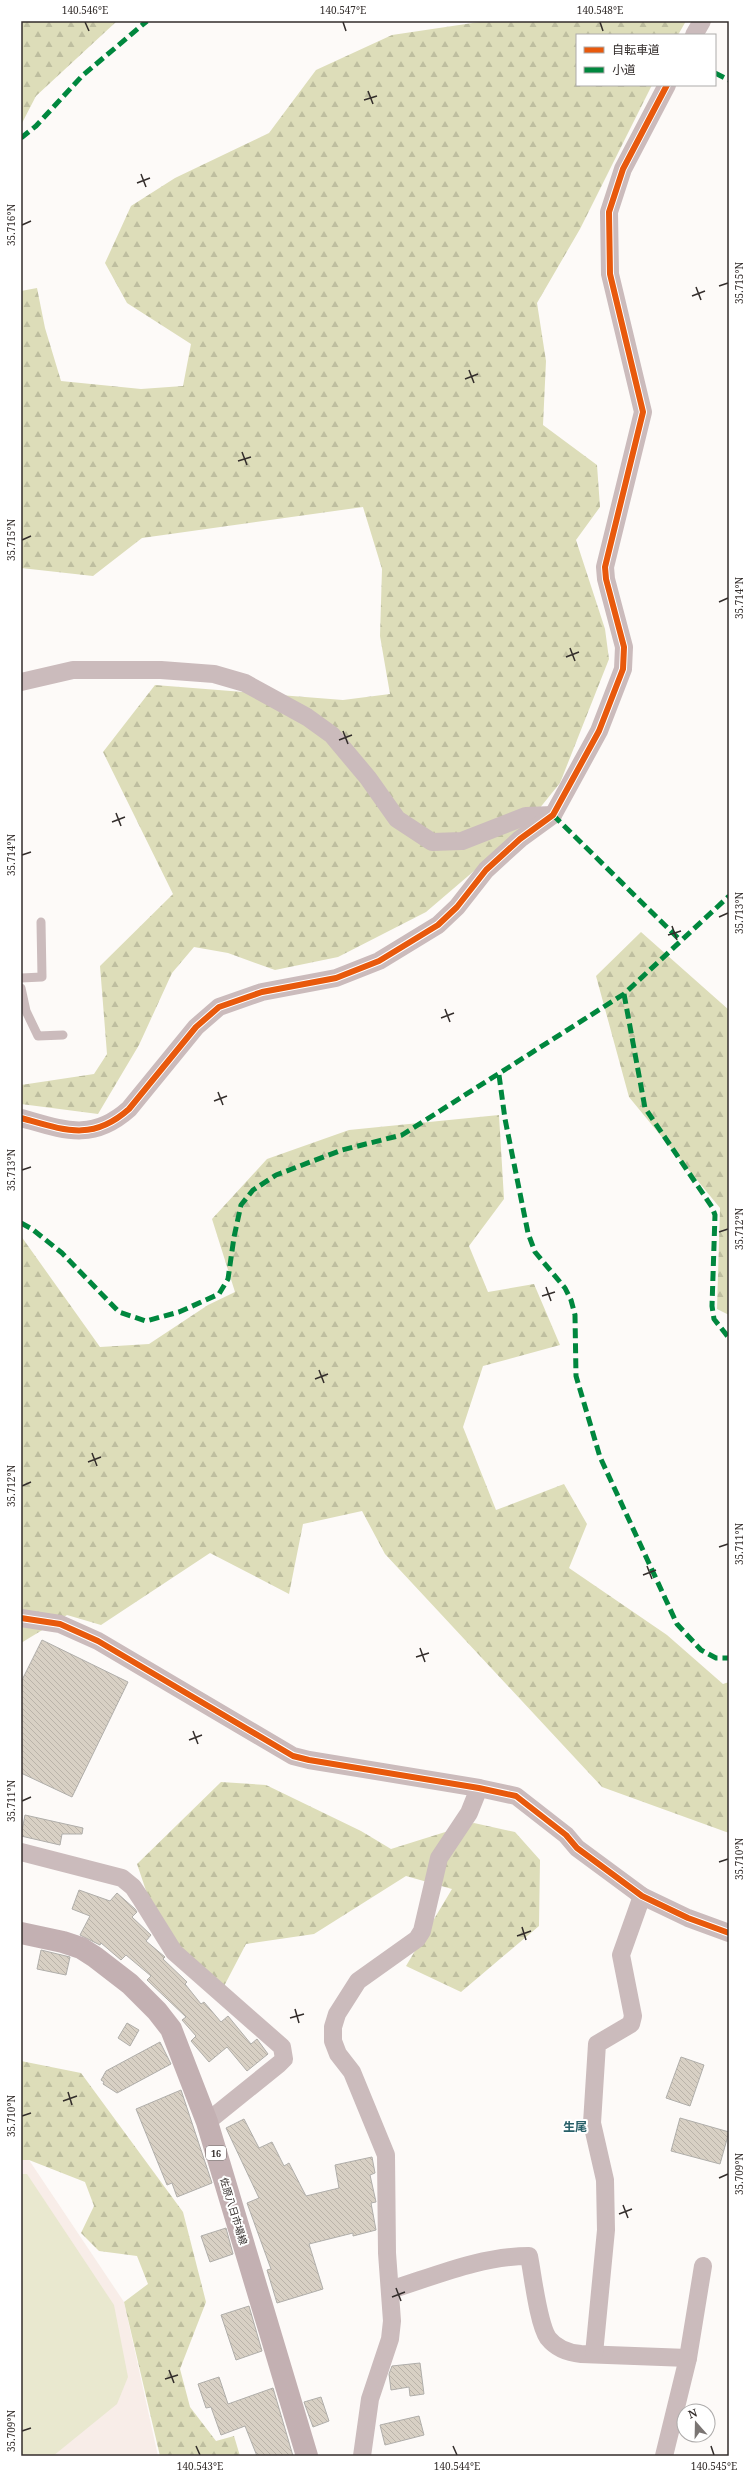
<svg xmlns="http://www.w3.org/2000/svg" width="750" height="2477" font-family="'Noto Serif','Noto Sans JP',serif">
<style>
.built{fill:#f8ede8}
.forest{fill:url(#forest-firs)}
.pitch{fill:#e9e8cf}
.building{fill:url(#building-back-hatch);stroke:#b0aeaa}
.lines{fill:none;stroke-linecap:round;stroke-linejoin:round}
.lane{stroke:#cbbbbc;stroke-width:9}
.street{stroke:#cbbbbc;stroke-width:18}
.primary{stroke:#c3b0b2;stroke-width:22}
.quiet{stroke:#00873e;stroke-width:5;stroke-dasharray:10 5;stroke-linecap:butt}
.cycleway-casing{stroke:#fff;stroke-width:8}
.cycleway{stroke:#e8590c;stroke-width:6}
.ticks{fill:none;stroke:#332d2b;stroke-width:1.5}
.labels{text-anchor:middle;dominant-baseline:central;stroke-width:4;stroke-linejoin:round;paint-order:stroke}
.shield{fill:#fff;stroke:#706c6b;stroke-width:1}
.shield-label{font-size:9px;font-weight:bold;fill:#332d2b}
.street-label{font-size:10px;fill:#332d2b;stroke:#fff}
.quarter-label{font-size:12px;font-weight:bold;fill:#275f68;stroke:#fff}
.neatline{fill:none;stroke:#332d2b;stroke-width:1.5}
.ticks-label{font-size:10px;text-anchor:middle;fill:#332d2b}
</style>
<defs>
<pattern id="forest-firs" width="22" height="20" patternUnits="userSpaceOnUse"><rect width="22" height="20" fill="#ddddb9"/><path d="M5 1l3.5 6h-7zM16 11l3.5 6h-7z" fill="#bebe9f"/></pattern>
<pattern id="building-back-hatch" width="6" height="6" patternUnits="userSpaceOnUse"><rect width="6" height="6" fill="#d8d0c4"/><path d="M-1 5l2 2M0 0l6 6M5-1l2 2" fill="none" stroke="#bab3a9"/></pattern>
</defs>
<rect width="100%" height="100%" fill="#fdfaf8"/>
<path class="built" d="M 21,2160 L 29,2160 L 124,2302 L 158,2456 L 21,2456 Z"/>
<g class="forest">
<path d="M 21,21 L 117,21 L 36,96 L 21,125 Z"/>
<path d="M 486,21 L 686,21 L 678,35 L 577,35 L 577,85 L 652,85 L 580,229 L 537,303 L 546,361 L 543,425 L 597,465 L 600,507 L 576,540 L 605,629 L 609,659 L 560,783 L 522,830 L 426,912 L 338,957 L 275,970 L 228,953 L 194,947 L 172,973 L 139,1045 L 98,1114 L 21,1104 L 21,1085 L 94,1074 L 107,1054 L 100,966 L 173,894 L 103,752 L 155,685 L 343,700 L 390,694 L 380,636 L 382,569 L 363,507 L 142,538 L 93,576 L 21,568 L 21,291 L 37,288 L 45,328 L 61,381 L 141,389 L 183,386 L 191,344 L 127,303 L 105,263 L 131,206 L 175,178 L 269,133 L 316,70 L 392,35 Z"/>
<path d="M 641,932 L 729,1010 L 729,1315 L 717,1309 L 720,1208 L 629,1097 L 596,976 Z"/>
<path d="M 499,1115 L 504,1199 L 469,1246 L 488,1292 L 534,1284 L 560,1345 L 483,1366 L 463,1427 L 496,1510 L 564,1484 L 587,1524 L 569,1568 L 667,1635 L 723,1684 L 729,1682 L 729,1833 L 602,1787 L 385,1554 L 362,1511 L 303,1524 L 289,1594 L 210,1553 L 101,1625 L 67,1615 L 21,1643 L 21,1236 L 100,1347 L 149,1344 L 208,1305 L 235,1292 L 212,1219 L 267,1159 L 349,1130 Z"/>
<path d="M 221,1782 L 266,1785 L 361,1831 L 391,1849 L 474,1823 L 515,1832 L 540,1860 L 539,1926 L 461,1992 L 406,1966 L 452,1889 L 406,1876 L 314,1934 L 246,1944 L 222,1990 L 157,1923 L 137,1864 Z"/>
<path d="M 21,2061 L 81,2073 L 183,2212 L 206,2302 L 180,2369 L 190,2407 L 216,2441 L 234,2436 L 240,2456 L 160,2456 L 124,2302 L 148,2284 L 137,2256 L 99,2251 L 81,2233 L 94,2206 L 85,2182 L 29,2160 L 21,2160 Z"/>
</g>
<path class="pitch" d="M 21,2174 L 27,2174 L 114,2305 L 128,2377 L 117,2404 L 53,2456 L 21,2456 Z"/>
<g class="building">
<path d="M 42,1640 L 128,1682 L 72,1797 L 21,1773 L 21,1682 Z"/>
<path d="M 25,1815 L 83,1828 L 82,1834 L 62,1834 L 60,1845 L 21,1836 Z"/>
<path d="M 79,1890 L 110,1901 L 117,1893 L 135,1909 L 137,1912 L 132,1917 L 151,1935 L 146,1941 L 165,1957 L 163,1959 L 187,1982 L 185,1984 L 201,2004 L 204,2002 L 221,2022 L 228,2016 L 251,2044 L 257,2039 L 268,2054 L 247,2071 L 227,2047 L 209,2062 L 191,2041 L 196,2036 L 182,2020 L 186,2017 L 147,1980 L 151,1976 L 126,1955 L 121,1960 L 101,1943 L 100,1945 L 80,1935 L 90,1916 L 72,1909 Z"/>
<path d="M 41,1950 L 70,1957 L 66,1975 L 37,1969 Z"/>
<path d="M 127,2023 L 139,2030 L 130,2046 L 118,2038 Z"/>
<path d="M 160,2042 L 171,2064 L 117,2093 L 103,2084 L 104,2082 L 101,2080 L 106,2071 Z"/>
<path d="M 681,2057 L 704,2065 L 690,2106 L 666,2098 Z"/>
<path d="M 181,2090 L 212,2183 L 177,2197 L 172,2183 L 167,2185 L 136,2109 Z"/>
<path d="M 680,2118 L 729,2132 L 720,2164 L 671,2151 Z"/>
<path d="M 244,2119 L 259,2148 L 272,2142 L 284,2166 L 289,2163 L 306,2196 L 339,2188 L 335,2165 L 372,2157 L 375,2173 L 370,2175 L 376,2202 L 371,2203 L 376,2230 L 353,2236 L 353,2233 L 309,2244 L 323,2289 L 277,2303 L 267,2270 L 271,2269 L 247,2203 L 259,2198 L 226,2128 Z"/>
<path d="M 226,2228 L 233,2254 L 210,2262 L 201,2236 Z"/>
<path d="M 249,2306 L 262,2351 L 236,2360 L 221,2315 Z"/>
<path d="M 420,2363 L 424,2394 L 410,2396 L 409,2387 L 391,2390 L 389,2374 L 392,2366 Z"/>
<path d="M 219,2377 L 228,2404 L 273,2388 L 293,2456 L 257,2456 L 245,2426 L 221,2435 L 211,2407 L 206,2408 L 198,2384 Z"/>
<path d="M 321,2397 L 329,2421 L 313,2427 L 304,2402 Z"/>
<path d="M 419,2416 L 424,2435 L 385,2445 L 380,2425 Z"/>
</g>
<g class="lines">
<g class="lane">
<path d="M 21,978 L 42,977 L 41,922"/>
<path d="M 21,988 L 26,1011 L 38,1036 L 63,1035"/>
</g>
<g class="street">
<path d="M 694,35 L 702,21"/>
<path d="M 21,682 L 73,670 L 161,670 L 214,674 L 245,683 L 307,717 L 332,735 L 368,778 L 397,819 L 432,842 L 462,841 L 526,816 L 553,815"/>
<path d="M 21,1118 C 64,1130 92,1142 129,1109 L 196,1027 L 219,1007 L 262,992 L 336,978 L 379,961 L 438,925 L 457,907 L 486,870 L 520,839 L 553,815 L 599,731 L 623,669 L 624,647 L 606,579 L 605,567 L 643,412 L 610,274 L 609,212 L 623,169 L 667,85"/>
<path d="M 21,1618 L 60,1624 L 98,1641 L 293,1756 L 309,1760 L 479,1788 L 516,1796 L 566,1835 L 577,1848 L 642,1896 L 688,1918 L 729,1933"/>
<path d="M 21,1852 L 122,1878 L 133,1887 L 141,1899 L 174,1952 L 282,2047 L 284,2059 L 279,2064 L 207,2122"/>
<path d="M 390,2290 C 435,2276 481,2256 529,2256 C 533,2276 538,2323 548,2338 C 556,2348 569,2353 581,2354 L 688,2358"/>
<path d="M 594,2354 L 606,2230 L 605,2180 L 592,2123 L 597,2044 L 631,2024 L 633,2016 L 621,1955 L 642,1896"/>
<path d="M 362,2456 L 370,2399 L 390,2339 L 392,2321 L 387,2253 L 386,2155 L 352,2072 L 338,2054 L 333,2041 L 333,2027 L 337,2014 L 358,1981 L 417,1939 L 422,1931 L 439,1858 L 469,1813 L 479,1788"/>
<path d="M 664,2456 L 688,2358 L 703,2266"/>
</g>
<path class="primary" d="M 21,1933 L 63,1942 L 81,1948 L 95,1957 L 130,1984 L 157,2011 L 171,2029 L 207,2122 L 307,2456"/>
<g class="quiet">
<path d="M 715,73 L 729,80"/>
<path d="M 21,138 L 36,126 L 82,76 L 147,21"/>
<path d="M 553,815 L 681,941"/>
<path d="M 624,994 L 645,1108 L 712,1207 L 715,1215 L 712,1306 L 714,1319 L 729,1338"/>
<path d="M 499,1075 L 505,1119 L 528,1233 L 535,1252 L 565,1288 L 571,1300 L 575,1315 L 576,1376 L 600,1457 L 677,1624 L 701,1650 L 716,1658 L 729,1658"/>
<path d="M 21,1223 L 32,1229 L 62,1253 L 119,1312 L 146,1321 L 179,1312 L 219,1294 L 228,1279 L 234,1237 L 241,1205 L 253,1190 L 276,1175 L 342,1150 L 402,1135 L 624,994 L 729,896"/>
</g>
<defs>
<g id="cycleway">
<path d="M 21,1118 C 64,1130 92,1142 129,1109 L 196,1027 L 219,1007 L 262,992 L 336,978 L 379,961 L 438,925 L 457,907 L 486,870 L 520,839 L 553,815 L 599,731 L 623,669 L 624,647 L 606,579 L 605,567 L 643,412 L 610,274 L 609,212 L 623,169 L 667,85"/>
<path d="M 21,1618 L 60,1624 L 98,1641 L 293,1756 L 309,1760 L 479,1788 L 516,1796 L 566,1835 L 577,1848 L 642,1896 L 688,1918 L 729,1933"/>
</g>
</defs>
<use href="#cycleway" class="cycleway-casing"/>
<use href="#cycleway" class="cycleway"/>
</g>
<path class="ticks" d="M 85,22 L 89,31M 343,22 L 346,31M 600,22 L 603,31M 368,91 L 373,104M 364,100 L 377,96M 141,174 L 146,187M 137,183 L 150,178M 22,225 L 31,221M 719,286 L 728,283M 696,287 L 701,300M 692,296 L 705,291M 469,370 L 474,383M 465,379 L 478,374M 242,452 L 247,465M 238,461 L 251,457M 22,540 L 31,536M 719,602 L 728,598M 570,648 L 575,661M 566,657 L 579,652M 343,731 L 348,744M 339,740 L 352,735M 116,813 L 121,826M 112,822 L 125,817M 22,855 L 31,852M 719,917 L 728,913M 672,926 L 677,940M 668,935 L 681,931M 445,1009 L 450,1022M 441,1018 L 454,1013M 218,1092 L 223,1105M 214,1101 L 227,1096M 22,1170 L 31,1167M 719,1232 L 728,1229M 546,1287 L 551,1301M 542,1296 L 555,1292M 319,1370 L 324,1383M 315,1379 L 328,1374M 92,1453 L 97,1466M 88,1462 L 101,1457M 22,1486 L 31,1482M 719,1547 L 728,1544M 647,1566 L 652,1579M 643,1575 L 656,1570M 420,1648 L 425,1662M 416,1657 L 429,1653M 193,1731 L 198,1744M 189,1740 L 202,1735M 22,1801 L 31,1797M 719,1862 L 728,1859M 522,1927 L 526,1940M 517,1936 L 531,1931M 295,2009 L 299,2023M 290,2018 L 304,2014M 68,2092 L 72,2105M 63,2101 L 77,2096M 22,2116 L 31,2113M 719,2178 L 728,2174M 623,2205 L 628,2218M 619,2214 L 632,2209M 396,2288 L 401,2301M 392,2297 L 405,2292M 169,2370 L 174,2383M 165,2379 L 178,2375M 22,2431 L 31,2428M 196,2446 L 200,2455M 453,2446 L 457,2455M 711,2446 L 714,2455"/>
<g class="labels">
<rect class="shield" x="206" y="2146" width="20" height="14" rx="3"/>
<g class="shield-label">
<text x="216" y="2153">16</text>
</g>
<g class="street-label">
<text transform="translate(234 2211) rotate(73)">佐原八日市場線</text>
</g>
<g class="quarter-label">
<text x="575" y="2126">生尾</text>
</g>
</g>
<rect width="750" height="2477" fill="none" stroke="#ffffff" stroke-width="44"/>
<rect x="576" y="34" width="140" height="52" fill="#ffffff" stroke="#adabaa"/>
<rect x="584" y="47" width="20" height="6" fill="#e8590c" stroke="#adabaa"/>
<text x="612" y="54" font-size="12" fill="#332d2b">自転車道</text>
<rect x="584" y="67" width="20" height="6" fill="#00873e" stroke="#adabaa"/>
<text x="612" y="74" font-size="12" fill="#332d2b">小道</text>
<g transform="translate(696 2423) rotate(340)"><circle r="19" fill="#ffffff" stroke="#adabaa"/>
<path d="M0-3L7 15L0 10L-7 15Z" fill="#7a7573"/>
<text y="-6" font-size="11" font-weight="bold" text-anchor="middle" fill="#332d2b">N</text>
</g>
<rect x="22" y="22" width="706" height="2433" class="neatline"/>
<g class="ticks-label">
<text x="85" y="14">140.546°E</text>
<text x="343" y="14">140.547°E</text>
<text x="600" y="14">140.548°E</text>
<text transform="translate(11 225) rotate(-90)" y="4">35.716°N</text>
<text transform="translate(739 283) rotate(-90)" y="4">35.715°N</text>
<text transform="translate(11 540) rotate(-90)" y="4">35.715°N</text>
<text transform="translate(739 598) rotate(-90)" y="4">35.714°N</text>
<text transform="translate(11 855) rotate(-90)" y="4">35.714°N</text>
<text transform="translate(739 913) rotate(-90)" y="4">35.713°N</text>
<text transform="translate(11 1170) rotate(-90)" y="4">35.713°N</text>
<text transform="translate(739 1229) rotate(-90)" y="4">35.712°N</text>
<text transform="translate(11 1486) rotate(-90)" y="4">35.712°N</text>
<text transform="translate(739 1544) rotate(-90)" y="4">35.711°N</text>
<text transform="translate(11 1801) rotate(-90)" y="4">35.711°N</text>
<text transform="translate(739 1859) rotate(-90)" y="4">35.710°N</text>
<text transform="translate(11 2116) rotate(-90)" y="4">35.710°N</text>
<text transform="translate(739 2174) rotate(-90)" y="4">35.709°N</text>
<text transform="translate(11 2431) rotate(-90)" y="4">35.709°N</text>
<text x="200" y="2470">140.543°E</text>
<text x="457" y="2470">140.544°E</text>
<text x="714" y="2470">140.545°E</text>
</g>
</svg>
